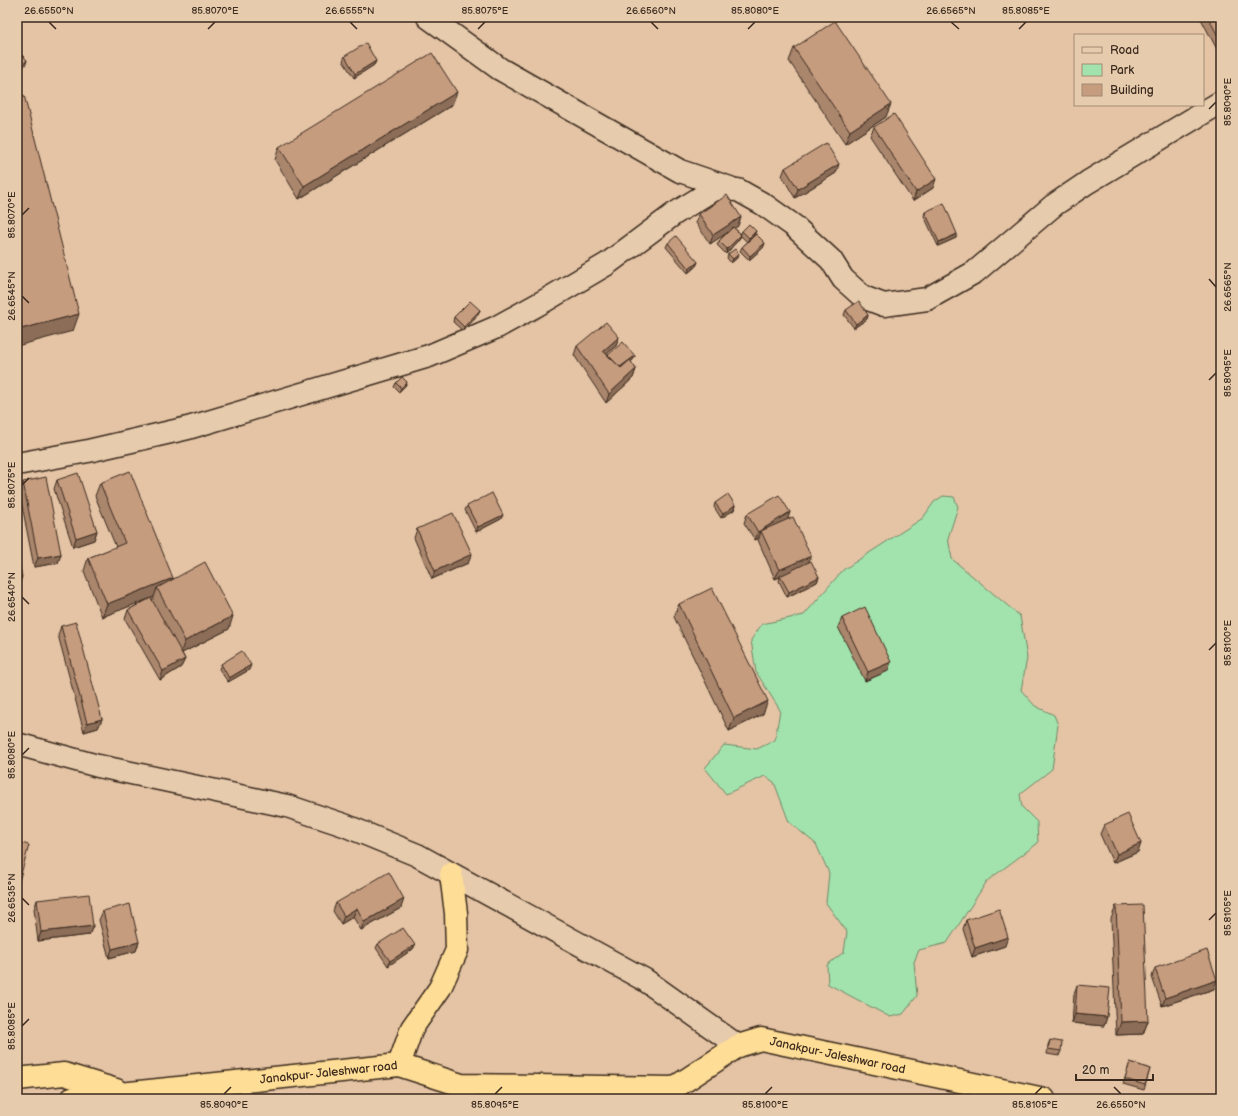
<svg xmlns="http://www.w3.org/2000/svg" width="1238" height="1116" font-family="'Balsamiq Sans',sans-serif">
<style>
.green{fill:#a2e3ad;stroke:#6e8666}
.lines{fill:none;stroke-linecap:round;stroke-linejoin:round}
.minor-casing{stroke:#3b2a1e;stroke-width:25}
.trunk-casing{stroke:#3b2a1e;stroke-width:25}
.minor{stroke:#e6cbad;stroke-width:22}
.trunk{stroke:#fedd96;stroke-width:22}
.wall{fill:#aa866d;stroke:#3b2a1e;fill-rule:evenodd}
.shaded-wall{fill:#8b6d59;stroke:#3b2a1e}
.building{fill:#c69c7f;stroke:#3b2a1e}
.ticks{fill:none;stroke:#3b2a1e;stroke-width:1.5}
.labels{text-anchor:middle;dominant-baseline:central;stroke-width:3;stroke-linejoin:round;paint-order:stroke}
.street-label{font-size:12px;fill:#3b2a1e;stroke:#e6cbad}
.neatline{fill:none;stroke:#3b2a1e;stroke-width:1.5}
.ticks-label{font-size:10px;text-anchor:middle;fill:#3b2a1e}
</style>
<rect width="100%" height="100%" fill="#e4c4a5"/>
<filter id="ink" filterUnits="userSpaceOnUse"><feTurbulence type="fractalNoise" baseFrequency=".025" numOctaves="2"/><feDisplacementMap in="SourceGraphic" scale="8" xChannelSelector="R" yChannelSelector="G"/><feConvolveMatrix kernelMatrix="1 2 1 2 8 2 1 2 1" color-interpolation-filters="sRGB"/></filter>
<g filter="url(#ink)">
<path class="green" d="M 943,496 L 954,497 L 958,507 L 948,538 L 952,559 L 1020,616 L 1027,658 L 1021,690 L 1035,706 L 1054,715 L 1058,725 L 1052,769 L 1020,794 L 1022,807 L 1037,822 L 1038,843 L 987,881 L 947,943 L 919,950 L 914,962 L 917,996 L 903,1014 L 890,1017 L 828,984 L 827,965 L 844,952 L 847,932 L 826,903 L 829,873 L 816,844 L 789,822 L 774,782 L 765,776 L 726,794 L 705,768 L 724,745 L 757,749 L 775,740 L 780,710 L 756,672 L 751,640 L 762,624 L 804,615 L 843,570 L 923,518 L 934,502 Z"/>
<g class="lines">
<defs>
<g id="minor">
<path d="M 428,17 L 500,69 L 680,171 L 730,188"/>
<path d="M 17,464 L 88,451 L 188,428 L 429,356 L 497,327 L 546,300 L 607,264 L 674,214 L 714,189 L 738,190 L 763,204 L 794,226 L 831,260 L 843,279 L 863,297 L 884,305 L 927,299 L 975,272 L 1054,205 L 1088,182 L 1221,102"/>
<path d="M 17,744 L 98,766 L 287,806 L 344,825 L 417,855 L 645,980 L 738,1046"/>
</g>
<g id="trunk">
<path d="M 399,1065 L 412,1028 L 440,988 L 457,950 L 456,913 L 451,874"/>
<path d="M 17,1079 L 64,1074 L 116,1090"/>
<path id="s1" d="M 72,1099 L 399,1065 L 461,1085 L 674,1088 L 738,1046 L 761,1039 L 1044,1099"/>
</g>
</defs>
<use href="#minor" class="minor-casing"/>
<use href="#trunk" class="trunk-casing"/>
<use href="#minor" class="minor"/>
<use href="#trunk" class="trunk"/>
</g>
<g class="wall">
<path d="M 1200,17 L 1221,17 L 1221,57 Z"/>
<path d="M 794,48 L 886,117 L 845,144 L 789,61 Z"/>
<path d="M 345,56 L 376,61 L 374,65 L 354,78 L 343,61 Z"/>
<path d="M 452,105 L 299,199 L 275,160 L 279,147 Z"/>
<path d="M 874,127 L 933,188 L 913,201 L 870,136 Z"/>
<path d="M 785,168 L 836,173 L 795,198 L 782,176 Z"/>
<path d="M 925,212 L 957,234 L 956,238 L 938,246 L 924,216 Z"/>
<path d="M 699,214 L 738,226 L 734,228 L 741,234 L 742,231 L 756,231 L 754,235 L 765,243 L 763,248 L 749,260 L 740,251 L 742,247 L 747,242 L 741,236 L 739,239 L 726,254 L 717,245 L 719,241 L 727,232 L 710,244 L 696,223 Z"/>
<path d="M 668,243 L 698,262 L 696,266 L 688,273 L 666,247 Z"/>
<path d="M 728,254 L 737,258 L 731,263 L 727,258 Z"/>
<path d="M 480,310 L 478,315 L 463,331 L 453,322 L 454,317 Z"/>
<path d="M 846,310 L 868,315 L 867,319 L 854,328 L 844,315 Z"/>
<path d="M 619,337 L 616,346 L 606,354 L 607,355 L 608,355 L 635,356 L 633,360 L 631,362 L 636,369 L 633,378 L 606,403 L 574,355 L 577,346 Z"/>
<path d="M 407,382 L 405,386 L 399,392 L 394,387 L 396,383 Z"/>
<path d="M 57,480 L 97,531 L 94,540 L 73,547 L 54,489 Z"/>
<path d="M 23,482 L 61,554 L 58,563 L 34,567 L 19,490 Z"/>
<path d="M 100,483 L 173,578 L 173,579 L 229,629 L 182,653 L 185,659 L 181,667 L 160,680 L 125,619 L 128,610 L 150,598 L 102,617 L 84,571 L 88,558 L 116,547 L 95,496 ZM 154,597 L 152,601 L 151,598 Z"/>
<path d="M 715,503 L 735,505 L 734,510 L 721,518 L 714,507 Z"/>
<path d="M 467,506 L 501,519 L 476,532 L 465,510 Z"/>
<path d="M 790,512 L 787,520 L 809,562 L 819,577 L 817,582 L 787,597 L 779,581 L 780,577 L 775,579 L 758,540 L 759,538 L 755,540 L 744,523 L 747,514 Z"/>
<path d="M 417,529 L 472,554 L 468,563 L 432,579 L 414,538 Z"/>
<path d="M 679,604 L 763,714 L 729,731 L 674,617 Z"/>
<path d="M 842,618 L 888,671 L 865,681 L 838,627 Z"/>
<path d="M 61,626 L 102,719 L 98,728 L 84,732 L 58,635 Z"/>
<path d="M 221,664 L 249,670 L 228,682 L 219,669 Z"/>
<path d="M 1104,825 L 1141,843 L 1138,852 L 1113,863 L 1100,834 Z"/>
<path d="M 37,900 L 93,926 L 89,935 L 38,941 L 34,909 Z"/>
<path d="M 336,903 L 401,908 L 361,930 L 353,917 L 341,924 L 333,911 Z"/>
<path d="M 1116,906 L 1148,1021 L 1143,1034 L 1116,1035 L 1111,919 Z"/>
<path d="M 103,911 L 139,942 L 136,951 L 109,958 L 99,920 Z"/>
<path d="M 966,920 L 1005,946 L 972,957 L 963,929 Z"/>
<path d="M 378,944 L 415,945 L 413,949 L 388,966 L 376,948 Z"/>
<path d="M 1155,968 L 1214,989 L 1162,1006 L 1152,977 Z"/>
<path d="M 1077,985 L 1107,1017 L 1104,1026 L 1072,1023 L 1074,994 Z"/>
<path d="M 1050,1040 L 1061,1051 L 1059,1056 L 1047,1054 L 1048,1045 Z"/>
<path d="M 1130,1062 L 1150,1069 L 1144,1090 L 1123,1084 Z"/>
</g>
<g class="shaded-wall">
<path d="M 27,60 L 26,64 L 17,74 L 18,70 Z"/>
<path d="M 376,61 L 374,65 L 354,78 L 355,74 Z"/>
<path d="M 457,92 L 452,105 L 299,199 L 304,186 Z"/>
<path d="M 891,104 L 886,117 L 845,144 L 850,131 Z"/>
<path d="M 839,164 L 836,173 L 795,198 L 798,189 Z"/>
<path d="M 936,179 L 933,188 L 913,201 L 916,192 Z"/>
<path d="M 741,217 L 738,226 L 710,244 L 713,235 Z"/>
<path d="M 756,231 L 754,235 L 747,242 L 749,238 Z"/>
<path d="M 957,234 L 956,238 L 938,246 L 939,242 Z"/>
<path d="M 741,235 L 739,239 L 726,254 L 727,249 Z"/>
<path d="M 765,243 L 763,248 L 749,260 L 750,256 Z"/>
<path d="M 739,254 L 737,258 L 731,263 L 733,259 Z"/>
<path d="M 698,262 L 696,266 L 688,273 L 689,269 Z"/>
<path d="M 480,310 L 478,315 L 463,331 L 464,327 Z"/>
<path d="M 79,314 L 73,331 L 17,346 L 17,330 Z"/>
<path d="M 868,315 L 867,319 L 854,328 L 856,324 Z"/>
<path d="M 619,337 L 616,346 L 600,360 L 603,351 Z"/>
<path d="M 635,356 L 633,360 L 618,373 L 619,368 Z"/>
<path d="M 636,369 L 633,378 L 606,403 L 609,394 Z"/>
<path d="M 407,382 L 405,386 L 399,392 L 401,388 Z"/>
<path d="M 735,505 L 734,510 L 721,518 L 723,514 Z"/>
<path d="M 790,512 L 787,521 L 761,531 L 759,538 L 755,540 L 758,532 Z"/>
<path d="M 503,515 L 501,519 L 476,532 L 478,527 Z"/>
<path d="M 97,531 L 94,540 L 73,547 L 76,538 Z"/>
<path d="M 61,554 L 58,563 L 34,567 L 38,558 Z"/>
<path d="M 472,554 L 468,563 L 432,579 L 435,571 Z"/>
<path d="M 811,556 L 808,564 L 775,579 L 779,570 Z"/>
<path d="M 22,577 L 17,590 L 17,578 Z"/>
<path d="M 819,577 L 817,582 L 787,597 L 789,592 Z"/>
<path d="M 173,578 L 169,591 L 157,588 L 154,597 L 102,617 L 107,604 Z"/>
<path d="M 233,616 L 229,629 L 180,654 L 185,641 Z"/>
<path d="M 185,659 L 181,667 L 160,680 L 163,671 Z"/>
<path d="M 891,662 L 888,671 L 865,681 L 868,672 Z"/>
<path d="M 251,665 L 249,670 L 228,682 L 229,678 Z"/>
<path d="M 768,701 L 763,714 L 729,731 L 734,718 Z"/>
<path d="M 102,719 L 98,728 L 84,732 L 87,723 Z"/>
<path d="M 1141,843 L 1138,852 L 1113,863 L 1117,854 Z"/>
<path d="M 404,899 L 401,908 L 361,930 L 364,922 Z"/>
<path d="M 357,908 L 353,917 L 341,924 L 344,916 Z"/>
<path d="M 93,926 L 89,935 L 38,941 L 41,932 Z"/>
<path d="M 1008,937 L 1005,946 L 972,957 L 975,948 Z"/>
<path d="M 139,942 L 136,951 L 109,958 L 112,949 Z"/>
<path d="M 415,945 L 413,949 L 388,966 L 390,961 Z"/>
<path d="M 1217,980 L 1214,989 L 1162,1006 L 1165,998 Z"/>
<path d="M 1075,1014 L 1107,1017 L 1104,1026 L 1072,1023 Z"/>
<path d="M 1148,1021 L 1143,1034 L 1116,1035 L 1121,1022 Z"/>
</g>
<g class="building">
<path d="M 1208,17 L 1221,17 L 1221,42 Z"/>
<path d="M 835,21 L 891,104 L 850,131 L 794,48 Z"/>
<path d="M 366,43 L 376,61 L 355,74 L 345,56 Z"/>
<path d="M 17,50 L 27,60 L 18,70 L 17,68 Z"/>
<path d="M 432,53 L 457,92 L 304,186 L 279,147 Z"/>
<path d="M 24,95 L 79,314 L 17,330 L 17,97 Z"/>
<path d="M 894,114 L 936,179 L 916,192 L 874,127 Z"/>
<path d="M 826,143 L 839,164 L 798,189 L 785,168 Z"/>
<path d="M 727,195 L 741,217 L 713,235 L 699,214 Z"/>
<path d="M 944,203 L 957,234 L 939,242 L 925,212 Z"/>
<path d="M 749,224 L 756,231 L 749,238 L 742,231 Z"/>
<path d="M 733,227 L 741,235 L 727,249 L 719,241 Z"/>
<path d="M 756,234 L 765,243 L 750,256 L 742,247 Z"/>
<path d="M 676,236 L 698,262 L 689,269 L 668,243 Z"/>
<path d="M 735,249 L 739,254 L 733,259 L 728,254 Z"/>
<path d="M 470,301 L 480,310 L 464,327 L 454,317 Z"/>
<path d="M 859,301 L 868,315 L 856,324 L 846,310 Z"/>
<path d="M 606,322 L 619,337 L 603,351 L 621,368 L 630,360 L 636,369 L 609,394 L 577,346 Z"/>
<path d="M 623,342 L 635,356 L 620,367 L 608,355 Z"/>
<path d="M 402,377 L 407,382 L 401,388 L 396,383 Z"/>
<path d="M 130,471 L 173,578 L 107,604 L 88,558 L 125,543 L 100,483 Z"/>
<path d="M 78,473 L 97,531 L 76,538 L 57,480 Z"/>
<path d="M 46,477 L 61,554 L 38,558 L 23,482 Z"/>
<path d="M 492,493 L 503,515 L 478,527 L 467,506 Z"/>
<path d="M 728,494 L 735,505 L 723,514 L 715,503 Z"/>
<path d="M 779,495 L 790,512 L 758,532 L 747,514 Z"/>
<path d="M 453,513 L 472,554 L 435,571 L 417,529 Z"/>
<path d="M 793,517 L 811,556 L 779,570 L 761,531 Z"/>
<path d="M 17,551 L 22,577 L 17,578 Z"/>
<path d="M 811,561 L 819,577 L 789,592 L 780,576 Z"/>
<path d="M 205,562 L 233,616 L 185,641 L 157,588 Z"/>
<path d="M 712,588 L 768,701 L 734,718 L 679,604 Z"/>
<path d="M 151,598 L 185,659 L 163,671 L 128,610 Z"/>
<path d="M 865,607 L 891,662 L 868,672 L 842,618 Z"/>
<path d="M 76,622 L 102,719 L 87,723 L 61,626 Z"/>
<path d="M 242,651 L 251,665 L 229,678 L 221,664 Z"/>
<path d="M 1128,814 L 1141,843 L 1117,854 L 1104,825 Z"/>
<path d="M 17,842 L 29,845 L 17,889 Z"/>
<path d="M 389,872 L 404,899 L 364,922 L 357,908 L 344,916 L 336,903 Z"/>
<path d="M 89,894 L 93,926 L 41,932 L 37,900 Z"/>
<path d="M 130,904 L 139,942 L 112,949 L 103,911 Z"/>
<path d="M 1143,905 L 1148,1021 L 1121,1022 L 1116,906 Z"/>
<path d="M 999,909 L 1008,937 L 975,948 L 966,920 Z"/>
<path d="M 17,925 L 19,926 L 18,970 L 17,970 Z"/>
<path d="M 403,928 L 415,945 L 390,961 L 378,944 Z"/>
<path d="M 1207,950 L 1217,980 L 1165,998 L 1155,968 Z"/>
<path d="M 1077,985 L 1110,988 L 1107,1017 L 1075,1014 Z"/>
<path d="M 1050,1040 L 1062,1042 L 1061,1051 L 1048,1049 Z"/>
<path d="M 1130,1062 L 1150,1069 L 1145,1085 L 1125,1079 Z"/>
</g>
</g>
<path class="ticks" d="M 49,22 L 56,29M 350,22 L 357,29M 651,22 L 658,29M 951,22 L 959,29M 208,29 L 215,22M 478,29 L 485,22M 748,29 L 755,22M 1019,29 L 1026,22M 1209,109 L 1216,102M 22,215 L 29,208M 1209,279 L 1216,287M 22,296 L 29,303M 1209,380 L 1216,373M 22,485 L 29,478M 22,597 L 29,604M 1209,650 L 1216,643M 22,755 L 29,748M 22,898 L 29,905M 1209,920 L 1216,913M 22,1026 L 29,1019M 1114,1087 L 1121,1094M 224,1094 L 231,1087M 495,1094 L 502,1087M 765,1094 L 772,1087M 1035,1094 L 1042,1087"/>
<g class="labels">
<g class="street-label">
<text stroke="none"><textPath href="#s1" startOffset="786">Janakpur- Jaleshwar road</textPath></text>
<text stroke="none"><textPath href="#s1" startOffset="258">Janakpur- Jaleshwar road</textPath></text>
</g>
</g>
<rect width="1238" height="1116" fill="none" stroke="#e6cbad" stroke-width="44"/>
<rect x="1074" y="34" width="130" height="72" fill="#e6cbad" stroke="#a28b74"/>
<rect x="1082" y="47" width="20" height="6" fill="#e6cbad" stroke="#a28b74"/>
<text x="1110" y="54" font-size="12" fill="#3b2a1e">Road</text>
<rect x="1082" y="64" width="20" height="12" fill="#a2e3ad" stroke="#a28b74"/>
<text x="1110" y="74" font-size="12" fill="#3b2a1e">Park</text>
<rect x="1082" y="84" width="20" height="12" fill="#c69c7f" stroke="#a28b74"/>
<text x="1110" y="94" font-size="12" fill="#3b2a1e">Building</text>
<path d="M1076 1074v6h77v-6" fill="none" stroke="#3b2a1e" stroke-width="2"/>
<text x="1082" y="1074" font-size="12" fill="#3b2a1e" stroke="#e6cbad" stroke-width="3" paint-order="stroke">20 m</text>
<rect x="22" y="22" width="1194" height="1072" class="neatline"/>
<g class="ticks-label">
<text x="49" y="14">26.6550°N</text>
<text x="215" y="14">85.8070°E</text>
<text x="350" y="14">26.6555°N</text>
<text x="485" y="14">85.8075°E</text>
<text x="651" y="14">26.6560°N</text>
<text x="755" y="14">85.8080°E</text>
<text x="951" y="14">26.6565°N</text>
<text x="1026" y="14">85.8085°E</text>
<text transform="translate(1227 102) rotate(-90)" y="4">85.8090°E</text>
<text transform="translate(11 215) rotate(-90)" y="4">85.8070°E</text>
<text transform="translate(1227 287) rotate(-90)" y="4">26.6565°N</text>
<text transform="translate(11 296) rotate(-90)" y="4">26.6545°N</text>
<text transform="translate(1227 373) rotate(-90)" y="4">85.8095°E</text>
<text transform="translate(11 485) rotate(-90)" y="4">85.8075°E</text>
<text transform="translate(11 597) rotate(-90)" y="4">26.6540°N</text>
<text transform="translate(1227 643) rotate(-90)" y="4">85.8100°E</text>
<text transform="translate(11 755) rotate(-90)" y="4">85.8080°E</text>
<text transform="translate(11 898) rotate(-90)" y="4">26.6535°N</text>
<text transform="translate(1227 913) rotate(-90)" y="4">85.8105°E</text>
<text transform="translate(11 1026) rotate(-90)" y="4">85.8085°E</text>
<text x="224" y="1108">85.8090°E</text>
<text x="495" y="1108">85.8095°E</text>
<text x="765" y="1108">85.8100°E</text>
<text x="1035" y="1108">85.8105°E</text>
<text x="1121" y="1108">26.6550°N</text>
</g>
</svg>
